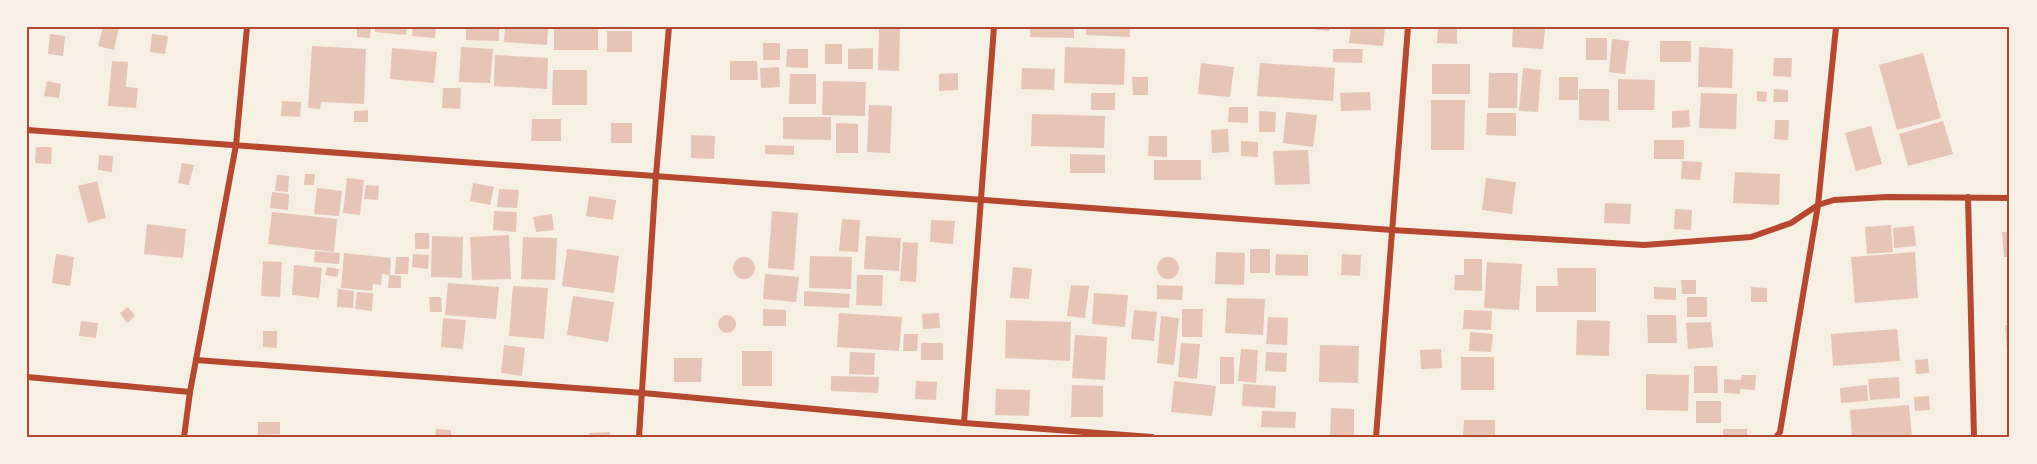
<svg xmlns="http://www.w3.org/2000/svg" width="2037" height="464" font-family="Georgia,serif">
<style>
.building{fill:#e6c5b7}
.lines{fill:none;stroke-linecap:round;stroke-linejoin:round}
.minor{stroke:#b5482f;stroke-width:6}
.neatline{fill:none;stroke:#b5482f;stroke-width:2}
</style>
<rect width="100%" height="100%" fill="#f6efe4"/>
<g class="building">
<path d="M 103,27 L 119,27 L 114,50 L 98,46 Z"/>
<path d="M 357,27 L 371,27 L 370,38 L 357,37 Z"/>
<path d="M 375,27 L 407,27 L 406,35 L 375,32 Z"/>
<path d="M 413,27 L 436,27 L 435,38 L 412,36 Z"/>
<path d="M 466,27 L 499,27 L 499,41 L 466,40 Z"/>
<path d="M 505,27 L 548,27 L 547,45 L 504,42 Z"/>
<rect x="554" y="27" width="44" height="23"/>
<path d="M 879,27 L 900,27 L 899,71 L 878,70 Z"/>
<path d="M 1030,27 L 1074,27 L 1074,38 L 1030,37 Z"/>
<path d="M 1086,27 L 1130,27 L 1130,37 L 1086,35 Z"/>
<path d="M 1294,27 L 1329,27 L 1329,31 Z"/>
<path d="M 1351,27 L 1385,27 L 1383,46 L 1349,43 Z"/>
<path d="M 1438,27 L 1457,27 L 1457,44 L 1437,43 Z"/>
<path d="M 1513,27 L 1545,29 L 1543,49 L 1512,47 Z"/>
<rect x="607" y="31" width="25" height="21"/>
<path d="M 50,34 L 65,36 L 63,56 L 48,54 Z"/>
<path d="M 152,34 L 168,36 L 165,54 L 150,52 Z"/>
<rect x="1586" y="38" width="21" height="22"/>
<path d="M 1612,39 L 1629,41 L 1625,74 L 1609,72 Z"/>
<rect x="1660" y="41" width="31" height="21"/>
<rect x="763" y="43" width="17" height="17"/>
<rect x="825" y="44" width="17" height="20"/>
<path d="M 312,46 L 366,49 L 364,104 L 321,102 L 320,109 L 308,108 Z"/>
<path d="M 461,47 L 493,49 L 490,83 L 459,82 Z"/>
<path d="M 1065,47 L 1125,49 L 1124,85 L 1064,83 Z"/>
<path d="M 1699,47 L 1733,49 L 1732,88 L 1698,87 Z"/>
<path d="M 392,48 L 437,52 L 434,83 L 390,79 Z"/>
<path d="M 873,48 L 873,69 L 848,69 L 848,49 Z"/>
<path d="M 787,49 L 808,49 L 808,68 L 786,67 Z"/>
<path d="M 1333,49 L 1363,49 L 1362,63 L 1333,62 Z"/>
<path d="M 1923,53 L 1941,118 L 1897,130 L 1879,65 Z"/>
<path d="M 495,55 L 548,58 L 547,89 L 494,86 Z"/>
<path d="M 1774,58 L 1792,58 L 1791,77 L 1773,76 Z"/>
<path d="M 112,61 L 128,62 L 126,87 L 138,88 L 136,108 L 108,106 Z"/>
<path d="M 730,61 L 757,61 L 758,80 L 730,80 Z"/>
<path d="M 1201,63 L 1234,67 L 1230,97 L 1198,94 Z"/>
<path d="M 1260,63 L 1335,68 L 1333,101 L 1257,96 Z"/>
<rect x="1432" y="64" width="38" height="30"/>
<path d="M 779,67 L 780,87 L 761,88 L 760,68 Z"/>
<path d="M 1022,68 L 1055,69 L 1054,90 L 1021,89 Z"/>
<path d="M 1523,68 L 1541,70 L 1538,112 L 1519,111 Z"/>
<path d="M 553,70 L 587,70 L 587,105 L 552,105 Z"/>
<path d="M 958,73 L 958,90 L 939,91 L 939,74 Z"/>
<path d="M 1489,73 L 1518,73 L 1517,108 L 1488,108 Z"/>
<path d="M 790,74 L 816,74 L 816,104 L 789,104 Z"/>
<path d="M 1132,77 L 1148,77 L 1148,95 L 1133,95 Z"/>
<rect x="1559" y="77" width="19" height="23"/>
<path d="M 1618,79 L 1655,80 L 1654,110 L 1618,110 Z"/>
<path d="M 47,81 L 61,84 L 59,98 L 44,96 Z"/>
<path d="M 823,81 L 866,82 L 865,116 L 822,115 Z"/>
<path d="M 443,88 L 461,88 L 460,109 L 442,108 Z"/>
<path d="M 1579,89 L 1609,89 L 1609,121 L 1579,120 Z"/>
<path d="M 1774,89 L 1788,90 L 1788,102 L 1773,102 Z"/>
<path d="M 1757,91 L 1767,92 L 1766,102 L 1757,101 Z"/>
<path d="M 1370,92 L 1371,110 L 1341,111 L 1340,93 Z"/>
<rect x="1091" y="93" width="24" height="17"/>
<path d="M 1701,93 L 1737,94 L 1736,129 L 1699,128 Z"/>
<path d="M 1431,100 L 1465,100 L 1464,150 L 1431,150 Z"/>
<path d="M 282,101 L 301,102 L 300,117 L 281,116 Z"/>
<path d="M 869,105 L 892,106 L 890,153 L 867,152 Z"/>
<path d="M 1229,107 L 1248,107 L 1248,123 L 1228,122 Z"/>
<path d="M 368,110 L 368,122 L 354,122 L 354,111 Z"/>
<path d="M 1689,110 L 1690,127 L 1672,128 L 1672,111 Z"/>
<path d="M 1259,111 L 1276,112 L 1275,132 L 1259,132 Z"/>
<path d="M 1286,112 L 1317,115 L 1313,147 L 1283,143 Z"/>
<path d="M 1487,113 L 1516,113 L 1516,136 L 1486,135 Z"/>
<path d="M 1032,114 L 1105,116 L 1104,148 L 1031,146 Z"/>
<path d="M 783,117 L 831,117 L 831,140 L 783,139 Z"/>
<path d="M 532,119 L 561,119 L 561,141 L 531,141 Z"/>
<path d="M 1775,120 L 1789,120 L 1788,140 L 1774,139 Z"/>
<path d="M 1943,121 L 1953,154 L 1908,166 L 1899,134 Z"/>
<rect x="611" y="123" width="21" height="20"/>
<path d="M 836,123 L 858,124 L 858,153 L 836,153 Z"/>
<path d="M 1871,126 L 1882,164 L 1856,171 L 1845,133 Z"/>
<path d="M 1228,129 L 1229,152 L 1212,153 L 1211,130 Z"/>
<path d="M 691,135 L 715,136 L 714,159 L 691,158 Z"/>
<path d="M 1149,136 L 1167,136 L 1167,157 L 1148,156 Z"/>
<rect x="1654" y="140" width="30" height="19"/>
<path d="M 1241,141 L 1258,142 L 1258,157 L 1241,156 Z"/>
<path d="M 765,145 L 794,146 L 794,155 L 765,154 Z"/>
<path d="M 36,147 L 52,147 L 51,164 L 35,163 Z"/>
<path d="M 1308,150 L 1310,184 L 1275,185 L 1273,151 Z"/>
<path d="M 1070,154 L 1105,155 L 1105,173 L 1070,173 Z"/>
<path d="M 99,155 L 113,156 L 112,172 L 98,170 Z"/>
<rect x="1154" y="160" width="47" height="20"/>
<path d="M 1682,161 L 1702,162 L 1700,180 L 1681,179 Z"/>
<path d="M 182,163 L 194,165 L 189,185 L 178,183 Z"/>
<path d="M 1735,172 L 1780,174 L 1779,205 L 1733,203 Z"/>
<path d="M 305,174 L 315,174 L 314,185 L 304,185 Z"/>
<path d="M 277,175 L 289,176 L 288,192 L 275,191 Z"/>
<path d="M 347,178 L 364,180 L 360,215 L 343,213 Z"/>
<path d="M 1486,178 L 1516,182 L 1512,214 L 1482,210 Z"/>
<path d="M 97,181 L 106,218 L 88,223 L 78,186 Z"/>
<path d="M 473,183 L 494,187 L 490,205 L 470,201 Z"/>
<path d="M 366,185 L 379,186 L 378,200 L 364,199 Z"/>
<path d="M 317,188 L 342,191 L 339,216 L 314,214 Z"/>
<path d="M 499,189 L 519,190 L 517,208 L 497,207 Z"/>
<path d="M 272,192 L 289,194 L 288,210 L 270,208 Z"/>
<path d="M 589,196 L 616,200 L 613,220 L 586,216 Z"/>
<path d="M 1605,203 L 1631,204 L 1630,224 L 1604,223 Z"/>
<path d="M 1675,209 L 1692,210 L 1691,230 L 1674,229 Z"/>
<path d="M 494,211 L 517,212 L 516,232 L 493,230 Z"/>
<path d="M 772,211 L 798,213 L 794,270 L 768,268 Z"/>
<path d="M 272,212 L 337,219 L 334,252 L 268,244 Z"/>
<path d="M 552,214 L 554,230 L 536,232 L 533,217 Z"/>
<path d="M 842,219 L 860,220 L 858,252 L 839,251 Z"/>
<path d="M 931,220 L 955,221 L 953,244 L 930,242 Z"/>
<path d="M 147,224 L 186,229 L 183,258 L 144,254 Z"/>
<path d="M 1891,225 L 1893,252 L 1867,254 L 1865,227 Z"/>
<path d="M 1914,226 L 1916,246 L 1894,248 L 1893,228 Z"/>
<path d="M 2002,232 L 2010,232 L 2010,257 L 2004,257 Z"/>
<rect x="415" y="233" width="14" height="16"/>
<path d="M 509,235 L 511,279 L 472,280 L 470,237 Z"/>
<path d="M 432,236 L 463,237 L 462,278 L 431,277 Z"/>
<path d="M 866,236 L 901,238 L 899,271 L 864,269 Z"/>
<path d="M 523,237 L 557,238 L 555,280 L 521,279 Z"/>
<path d="M 903,242 L 918,243 L 916,282 L 900,281 Z"/>
<path d="M 567,249 L 619,256 L 614,293 L 562,286 Z"/>
<rect x="1250" y="249" width="20" height="24"/>
<path d="M 315,251 L 340,253 L 339,264 L 314,262 Z"/>
<path d="M 1216,252 L 1245,253 L 1244,285 L 1215,284 Z"/>
<path d="M 1915,252 L 1918,298 L 1855,303 L 1851,257 Z"/>
<path d="M 344,253 L 391,258 L 390,275 L 382,274 L 381,285 L 373,284 L 372,291 L 341,288 Z"/>
<path d="M 56,254 L 74,257 L 70,286 L 52,283 Z"/>
<path d="M 413,254 L 429,255 L 428,269 L 412,267 Z"/>
<path d="M 1276,254 L 1308,255 L 1308,276 L 1275,275 Z"/>
<path d="M 1342,254 L 1361,255 L 1360,276 L 1341,275 Z"/>
<path d="M 810,256 L 852,257 L 851,289 L 809,288 Z"/>
<circle cx="744" cy="268" r="11"/>
<path d="M 396,257 L 409,257 L 408,274 L 395,274 Z"/>
<circle cx="1168" cy="268" r="11"/>
<path d="M 1464,259 L 1482,259 L 1482,291 L 1454,290 L 1455,275 L 1464,275 Z"/>
<path d="M 263,261 L 282,262 L 280,297 L 261,296 Z"/>
<path d="M 1487,262 L 1522,264 L 1519,310 L 1484,308 Z"/>
<path d="M 294,265 L 322,268 L 319,298 L 292,295 Z"/>
<path d="M 327,267 L 339,269 L 337,277 L 325,275 Z"/>
<path d="M 1013,267 L 1032,269 L 1029,299 L 1010,298 Z"/>
<path d="M 1557,268 L 1596,268 L 1596,312 L 1536,312 L 1536,286 L 1558,286 Z"/>
<path d="M 765,274 L 799,277 L 796,302 L 763,299 Z"/>
<path d="M 389,275 L 401,276 L 401,288 L 388,288 Z"/>
<path d="M 857,275 L 883,275 L 882,306 L 856,305 Z"/>
<path d="M 1681,280 L 1696,280 L 1696,294 L 1682,294 Z"/>
<path d="M 448,283 L 499,287 L 496,319 L 445,315 Z"/>
<path d="M 1071,285 L 1089,286 L 1085,318 L 1067,316 Z"/>
<path d="M 1157,285 L 1183,286 L 1182,300 L 1157,299 Z"/>
<path d="M 513,286 L 548,288 L 544,339 L 509,336 Z"/>
<path d="M 1654,287 L 1676,288 L 1676,300 L 1654,299 Z"/>
<path d="M 1751,287 L 1767,288 L 1767,302 L 1751,302 Z"/>
<path d="M 338,289 L 354,291 L 353,308 L 337,307 Z"/>
<path d="M 804,291 L 850,294 L 849,308 L 804,306 Z"/>
<path d="M 357,292 L 373,293 L 372,311 L 355,309 Z"/>
<path d="M 1094,293 L 1128,295 L 1125,327 L 1092,324 Z"/>
<path d="M 573,296 L 614,302 L 608,342 L 567,335 Z"/>
<path d="M 429,297 L 441,297 L 442,312 L 430,312 Z"/>
<rect x="1687" y="297" width="20" height="20"/>
<path d="M 1227,298 L 1265,299 L 1263,335 L 1225,333 Z"/>
<path d="M 128,307 L 135,316 L 127,323 L 120,313 Z"/>
<path d="M 763,309 L 786,310 L 786,326 L 763,326 Z"/>
<path d="M 1182,309 L 1203,309 L 1202,337 L 1182,337 Z"/>
<path d="M 1134,310 L 1157,312 L 1154,341 L 1131,339 Z"/>
<path d="M 1464,310 L 1492,311 L 1491,330 L 1463,329 Z"/>
<path d="M 839,313 L 902,317 L 899,351 L 837,347 Z"/>
<path d="M 939,313 L 940,328 L 923,329 L 922,314 Z"/>
<circle cx="727" cy="324" r="9"/>
<path d="M 1647,315 L 1676,315 L 1677,343 L 1648,343 Z"/>
<path d="M 1161,316 L 1179,318 L 1174,365 L 1157,363 Z"/>
<path d="M 1268,317 L 1288,318 L 1287,345 L 1266,344 Z"/>
<path d="M 443,318 L 466,320 L 463,349 L 441,347 Z"/>
<path d="M 1006,320 L 1071,322 L 1070,361 L 1005,358 Z"/>
<path d="M 1577,320 L 1610,321 L 1609,356 L 1576,355 Z"/>
<path d="M 81,321 L 98,323 L 96,338 L 79,336 Z"/>
<path d="M 1711,322 L 1713,347 L 1688,349 L 1686,323 Z"/>
<path d="M 2005,325 L 2010,325 L 2010,349 L 2007,350 Z"/>
<path d="M 1897,329 L 1900,361 L 1833,366 L 1831,334 Z"/>
<path d="M 263,331 L 277,331 L 277,348 L 263,347 Z"/>
<path d="M 1470,332 L 1493,334 L 1491,352 L 1469,351 Z"/>
<path d="M 904,334 L 918,334 L 917,351 L 903,351 Z"/>
<path d="M 1075,335 L 1107,337 L 1105,380 L 1072,378 Z"/>
<rect x="921" y="343" width="22" height="17"/>
<path d="M 1181,343 L 1200,344 L 1197,379 L 1178,377 Z"/>
<path d="M 504,345 L 525,348 L 522,376 L 501,373 Z"/>
<path d="M 1320,345 L 1359,346 L 1358,383 L 1319,382 Z"/>
<path d="M 1241,349 L 1258,350 L 1256,383 L 1238,381 Z"/>
<path d="M 1441,349 L 1442,368 L 1421,369 L 1420,350 Z"/>
<rect x="742" y="351" width="30" height="35"/>
<path d="M 850,352 L 875,353 L 874,375 L 849,374 Z"/>
<path d="M 1266,352 L 1287,353 L 1286,372 L 1265,371 Z"/>
<rect x="1220" y="357" width="14" height="27"/>
<rect x="1461" y="357" width="33" height="33"/>
<path d="M 674,358 L 702,358 L 701,382 L 674,382 Z"/>
<path d="M 1928,359 L 1929,373 L 1916,374 L 1915,360 Z"/>
<path d="M 1694,366 L 1717,366 L 1718,393 L 1694,393 Z"/>
<path d="M 1646,374 L 1689,375 L 1688,411 L 1646,410 Z"/>
<path d="M 1742,375 L 1756,375 L 1755,390 L 1740,389 L 1740,394 L 1724,393 L 1724,379 L 1741,380 Z"/>
<path d="M 831,376 L 879,377 L 878,393 L 831,391 Z"/>
<path d="M 1899,377 L 1900,398 L 1870,400 L 1868,379 Z"/>
<path d="M 916,381 L 937,382 L 936,400 L 915,399 Z"/>
<path d="M 1174,381 L 1216,386 L 1212,416 L 1171,412 Z"/>
<path d="M 1243,384 L 1276,386 L 1275,408 L 1242,406 Z"/>
<path d="M 1072,385 L 1103,386 L 1103,417 L 1071,417 Z"/>
<path d="M 1867,385 L 1868,401 L 1841,403 L 1840,388 Z"/>
<path d="M 996,389 L 1030,390 L 1029,416 L 995,415 Z"/>
<path d="M 1929,396 L 1930,410 L 1915,411 L 1914,397 Z"/>
<rect x="1696" y="401" width="25" height="22"/>
<path d="M 1909,405 L 1912,437 L 1852,437 L 1850,410 Z"/>
<path d="M 1331,408 L 1354,409 L 1354,437 L 1330,437 Z"/>
<path d="M 1262,411 L 1296,412 L 1295,428 L 1261,427 Z"/>
<path d="M 1464,420 L 1495,420 L 1495,437 L 1463,437 Z"/>
<path d="M 258,422 L 280,422 L 280,434 L 258,435 Z"/>
<path d="M 436,429 L 451,430 L 451,437 L 435,437 Z"/>
<rect x="1723" y="429" width="24" height="8"/>
<path d="M 610,432 L 610,437 L 589,437 L 589,433 Z"/>
</g>
<g class="lines">
<g class="minor">
<path d="M 27,130 L 1392,230 L 1644,245 L 1751,237 L 1791,223 L 1818,205 L 1834,200 L 1887,197 L 2010,198"/>
<path d="M 1968,197 L 1974,437"/>
<path d="M 196,360 L 643,393 L 964,423 L 1152,437"/>
<path d="M 27,377 L 190,392"/>
<path d="M 964,423 L 994,27"/>
<path d="M 184,437 L 190,392 L 236,145 L 247,27"/>
<path d="M 639,437 L 656,175 L 669,27"/>
<path d="M 1376,437 L 1408,27"/>
<path d="M 1776,437 L 1780,432 L 1818,205 L 1836,27"/>
</g>
</g>
<rect width="2037" height="464" fill="none" stroke="#f6efe4" stroke-width="57"/>
<rect x="28" y="28" width="1980" height="408" class="neatline"/>
</svg>
